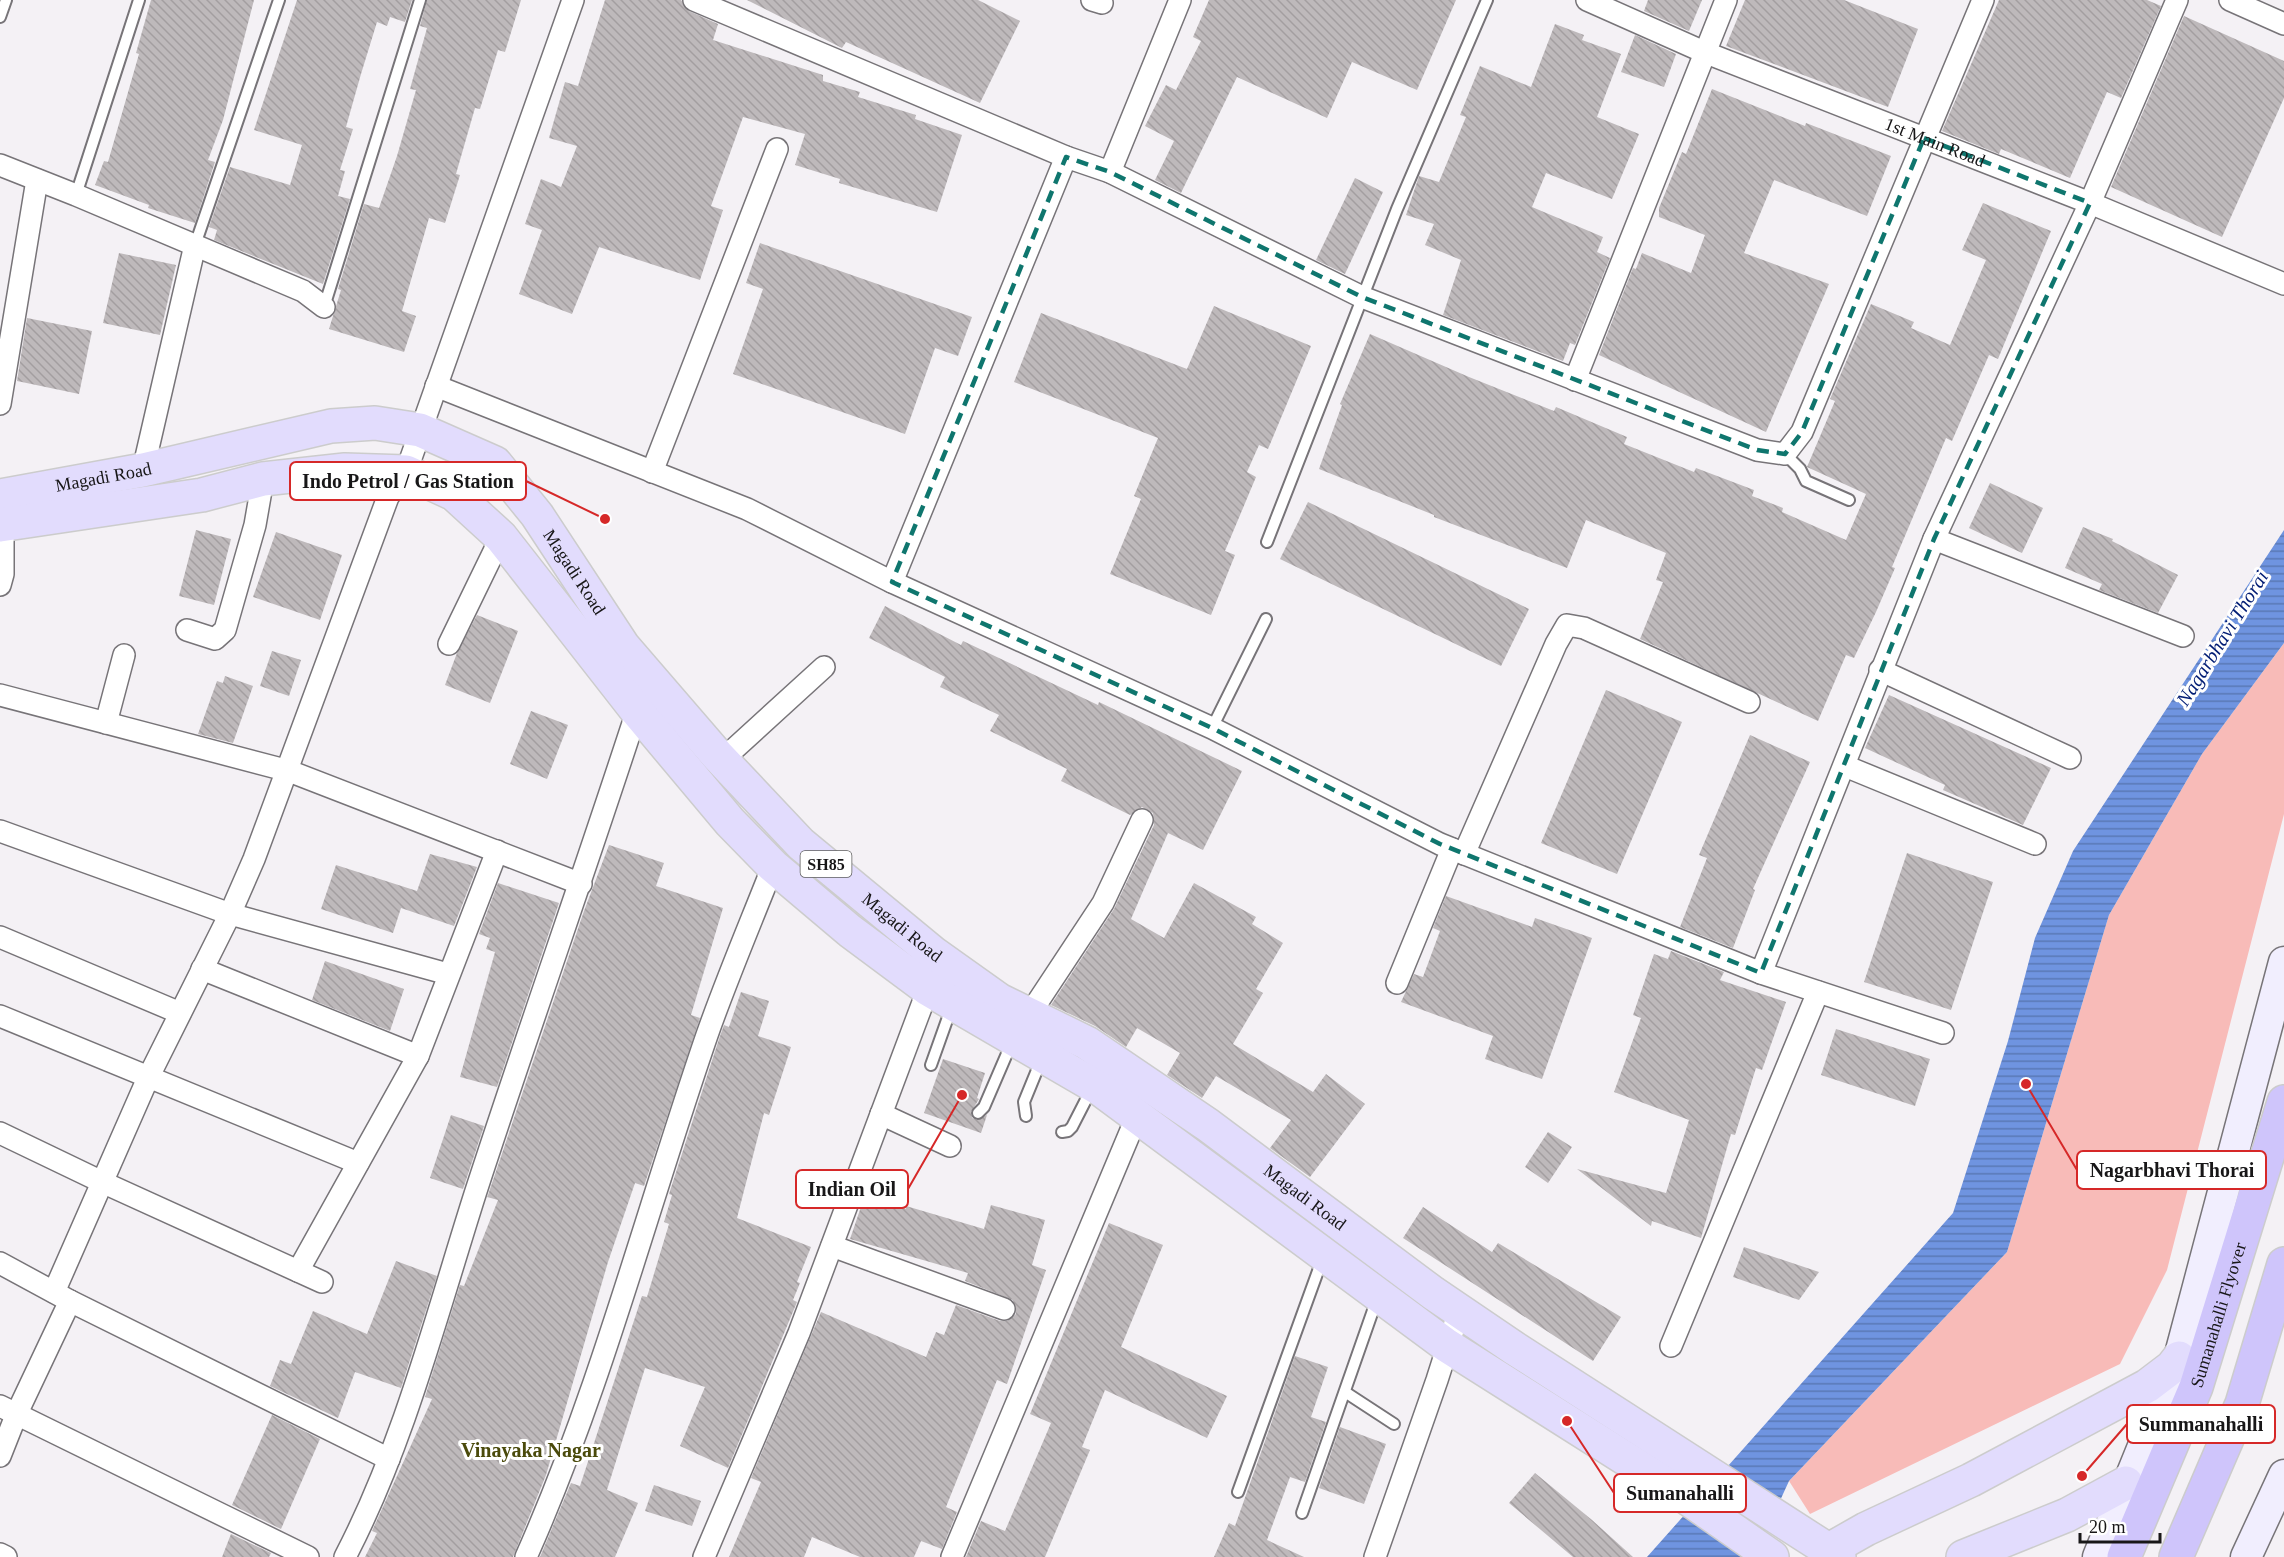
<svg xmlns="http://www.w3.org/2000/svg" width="2284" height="1557" font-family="'Times New Roman',serif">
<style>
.grass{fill:#f8bbb8}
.water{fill:url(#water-rules)}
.building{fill:url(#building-back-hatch)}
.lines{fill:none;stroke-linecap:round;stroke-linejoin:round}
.lane-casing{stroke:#777478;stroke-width:14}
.street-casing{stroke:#777478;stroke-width:24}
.secondary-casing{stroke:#777478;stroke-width:33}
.primary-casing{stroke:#ccc;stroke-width:36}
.highway-casing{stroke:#ccc;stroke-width:36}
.lane{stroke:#fff;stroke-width:10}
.street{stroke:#fff;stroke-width:21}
.secondary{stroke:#f1eefe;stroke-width:30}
.primary{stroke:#e2dcfd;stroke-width:33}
.highway{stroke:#cfc5fb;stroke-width:33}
.marked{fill:none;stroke:#0f766e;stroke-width:4.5;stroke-dasharray:12 8;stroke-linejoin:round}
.labels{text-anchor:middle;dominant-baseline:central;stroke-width:6;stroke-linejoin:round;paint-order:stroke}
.shield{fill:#fff;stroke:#5d5d5d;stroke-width:1.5}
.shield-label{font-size:16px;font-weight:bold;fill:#181718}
.street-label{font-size:18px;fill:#181718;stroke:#fff}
.water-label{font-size:20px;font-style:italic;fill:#021d74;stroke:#fff}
.neighbourhood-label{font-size:20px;font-weight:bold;fill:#4a4a0b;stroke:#fff}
.leader{fill:none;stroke:#d62828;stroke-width:2}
.callout-dot{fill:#d62828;stroke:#fff;stroke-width:2}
.callout{fill:#fff;stroke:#d62828;stroke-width:2}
.callout-label{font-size:20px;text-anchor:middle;font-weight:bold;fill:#181718}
</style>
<defs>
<pattern id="water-rules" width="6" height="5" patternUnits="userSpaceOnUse" patternTransform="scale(1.5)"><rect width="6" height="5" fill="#6f94e0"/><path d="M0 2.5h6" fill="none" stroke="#5a78b5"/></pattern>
<pattern id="building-back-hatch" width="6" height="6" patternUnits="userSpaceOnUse" patternTransform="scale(1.5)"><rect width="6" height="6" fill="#beb9bb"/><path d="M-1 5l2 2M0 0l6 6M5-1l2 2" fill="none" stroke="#a39ea0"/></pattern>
</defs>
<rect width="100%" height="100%" fill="#f4f1f5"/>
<path class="grass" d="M 2284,643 L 2284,814 L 2167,1270 L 2120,1364 L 1810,1514 L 1789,1481 L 2007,1252 L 2109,915 L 2202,754 Z"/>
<path class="water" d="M 2284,530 L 2284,643 L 2202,754 L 2109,915 L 2007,1252 L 1789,1481 L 1754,1557 L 1647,1557 L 1953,1213 L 2008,1041 L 2035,938 L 2073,851 Z"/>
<g class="building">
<path d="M 151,0 L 254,0 L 223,120 L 208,160 L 215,162 L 195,223 L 148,208 L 149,205 L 95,185 L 104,161 L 108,162 L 139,54 L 136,53 Z"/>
<path d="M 297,0 L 412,0 L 405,22 L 390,17 L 387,26 L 377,22 L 361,74 L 346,127 L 353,129 L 340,170 L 345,171 L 338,196 L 350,199 L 323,284 L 214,240 L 217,230 L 209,227 L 230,167 L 290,185 L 302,145 L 254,130 Z"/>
<path d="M 427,0 L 521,0 L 505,52 L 498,50 L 480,109 L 475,108 L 456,174 L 460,175 L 445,223 L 429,218 L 402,311 L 416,316 L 404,352 L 329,329 L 341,290 L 338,289 L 364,204 L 379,208 L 397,156 L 416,90 L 410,89 L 427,28 L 420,26 Z"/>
<path d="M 605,0 L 681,0 L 689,11 L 718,24 L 713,40 L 823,75 L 823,81 L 860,92 L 858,97 L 916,115 L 915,119 L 962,135 L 937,212 L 839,183 L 840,179 L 795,165 L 805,134 L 743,117 L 711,206 L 723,210 L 700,280 L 599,247 L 572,314 L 519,294 L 542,230 L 525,224 L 541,179 L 561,187 L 577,146 L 549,138 L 565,82 L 578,86 Z"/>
<path d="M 747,0 L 978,0 L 1020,21 L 980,103 L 846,42 L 842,48 Z"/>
<path d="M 1209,0 L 1456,0 L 1417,90 L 1352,62 L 1327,118 L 1237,77 L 1181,193 L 1155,180 L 1174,141 L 1145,126 L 1166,85 L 1176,90 L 1201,41 L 1193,37 Z"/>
<path d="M 1648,0 L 1702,0 L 1689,31 L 1644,11 Z"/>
<path d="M 1745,0 L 1844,0 L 1918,29 L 1888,107 L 1726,46 Z"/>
<path d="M 1999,0 L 2147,0 L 2161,6 L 2121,98 L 2107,92 L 2070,178 L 2001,149 L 1999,154 L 1942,131 Z"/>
<path d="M 2184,16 L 2284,61 L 2284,98 L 2222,237 L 2111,187 Z"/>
<path d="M 1555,24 L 1584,35 L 1582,40 L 1621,54 L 1597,117 L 1639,134 L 1612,199 L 1546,173 L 1532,207 L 1603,237 L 1597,252 L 1610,258 L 1575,345 L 1570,343 L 1563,361 L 1443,315 L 1461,260 L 1425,245 L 1434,224 L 1406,215 L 1419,176 L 1439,182 L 1466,117 L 1460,115 L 1480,66 L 1531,87 Z"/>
<path d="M 1635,35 L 1676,54 L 1664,87 L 1621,72 Z"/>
<path d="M 1712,89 L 1805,126 L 1806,123 L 1891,156 L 1867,216 L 1774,180 L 1744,253 L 1829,284 L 1766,432 L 1599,355 L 1633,268 L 1636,269 L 1642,253 L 1691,273 L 1705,235 L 1659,217 L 1659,208 L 1682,152 L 1686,154 Z"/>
<path d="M 1355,178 L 1383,192 L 1345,274 L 1316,260 Z"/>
<path d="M 1983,203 L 2051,231 L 1998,359 L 1989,355 L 1952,441 L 1946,438 L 1892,567 L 1895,568 L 1876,612 L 1854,658 L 1846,655 L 1818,721 L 1640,639 L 1663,582 L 1656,580 L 1666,553 L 1586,520 L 1567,568 L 1434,517 L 1434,515 L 1319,469 L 1342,405 L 1340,404 L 1370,334 L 1469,377 L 1554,411 L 1556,407 L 1627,437 L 1624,444 L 1694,472 L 1696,468 L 1754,490 L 1752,496 L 1783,508 L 1782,512 L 1846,540 L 1866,494 L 1807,467 L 1835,401 L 1830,399 L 1871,304 L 1914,322 L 1911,328 L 1950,345 L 1986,260 L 1962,250 Z"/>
<path d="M 760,243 L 972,317 L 958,356 L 935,348 L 905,434 L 733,374 L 763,289 L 746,283 Z"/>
<path d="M 119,253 L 176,265 L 160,335 L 103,323 Z"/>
<path d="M 1214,306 L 1311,346 L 1268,449 L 1259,445 L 1247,472 L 1256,477 L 1225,551 L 1235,555 L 1211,615 L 1110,574 L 1141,499 L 1134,496 L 1158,438 L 1014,382 L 1041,313 L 1187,369 Z"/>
<path d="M 27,318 L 92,331 L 79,394 L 17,381 Z"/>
<path d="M 1990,483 L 2043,508 L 2022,553 L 1969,528 Z"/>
<path d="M 1308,502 L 1529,609 L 1501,666 L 1280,559 Z"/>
<path d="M 2083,527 L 2113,539 L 2112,541 L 2178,575 L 2158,613 L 2099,590 L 2102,584 L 2065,568 Z"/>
<path d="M 196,530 L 231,539 L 214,605 L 179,596 Z"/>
<path d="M 276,532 L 342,555 L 320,620 L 253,597 Z"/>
<path d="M 885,606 L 961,645 L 963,641 L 1098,705 L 1099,702 L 1242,771 L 1203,850 L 1168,833 L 1131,919 L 1164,938 L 1194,883 L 1256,917 L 1252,924 L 1283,943 L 1256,989 L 1263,993 L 1233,1044 L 1313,1092 L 1326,1074 L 1365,1104 L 1310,1177 L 1270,1148 L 1291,1120 L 1216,1076 L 1202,1098 L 1167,1075 L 1180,1053 L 1137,1028 L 1126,1047 L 1095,1026 L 1051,1005 L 1114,909 L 1154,825 L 1153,813 L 1142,807 L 1130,815 L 1061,781 L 1067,769 L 990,731 L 999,715 L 940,687 L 945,677 L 869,638 Z"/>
<path d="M 477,615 L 518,631 L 490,703 L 445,685 L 457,653 Z"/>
<path d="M 272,651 L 301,660 L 289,696 L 260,686 Z"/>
<path d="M 225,676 L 253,686 L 233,743 L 198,734 L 217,681 L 223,683 Z"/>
<path d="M 1606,690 L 1682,722 L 1617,874 L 1541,843 Z"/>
<path d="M 1889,695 L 2051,768 L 2023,825 L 1943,790 L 1945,785 L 1865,748 Z"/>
<path d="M 531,711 L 568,725 L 547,779 L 510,764 Z"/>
<path d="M 1750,735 L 1810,762 L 1753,889 L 1755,890 L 1733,948 L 1680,927 L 1707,858 L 1699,855 Z"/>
<path d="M 609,845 L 664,863 L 656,886 L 723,908 L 691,1015 L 700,1018 L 644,1186 L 635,1183 L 608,1262 L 546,1475 L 513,1557 L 365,1557 L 377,1533 L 372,1531 L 432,1399 L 425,1397 L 460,1285 L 464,1286 L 498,1200 L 487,1197 L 488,1195 L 584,911 Z"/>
<path d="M 1907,853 L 1993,882 L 1951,1010 L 1864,982 Z"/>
<path d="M 430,854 L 477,867 L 454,926 L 401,908 L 393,933 L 321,909 L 336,865 L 417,891 Z"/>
<path d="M 498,883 L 559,903 L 497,1087 L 460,1077 L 495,952 L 486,949 L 490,938 L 479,934 Z"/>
<path d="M 1446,896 L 1532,927 L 1535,918 L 1592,938 L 1542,1079 L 1485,1059 L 1493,1036 L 1401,1002 L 1414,974 L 1423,977 L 1440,931 L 1433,928 Z"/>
<path d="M 1671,951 L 1724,972 L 1720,980 L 1786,1002 L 1762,1070 L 1756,1068 L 1735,1135 L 1731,1134 L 1701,1238 L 1652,1221 L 1651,1226 L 1577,1169 L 1666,1193 L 1689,1120 L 1614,1092 L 1641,1018 L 1633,1015 L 1654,954 L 1668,959 Z"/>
<path d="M 325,961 L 404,989 L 390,1031 L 312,1000 Z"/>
<path d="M 741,992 L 769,1001 L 758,1036 L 791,1047 L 769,1115 L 764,1113 L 737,1218 L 811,1247 L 797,1282 L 800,1283 L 793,1300 L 797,1302 L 728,1468 L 680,1446 L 705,1387 L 645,1368 L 607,1490 L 638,1503 L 615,1557 L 540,1557 L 571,1483 L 580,1486 L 642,1296 L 647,1297 L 669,1224 L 664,1222 L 672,1195 L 669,1194 L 719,1039 L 724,1025 L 729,1027 Z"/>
<path d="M 1836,1029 L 1930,1059 L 1915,1106 L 1821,1075 Z"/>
<path d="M 943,1059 L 985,1073 L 977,1098 L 979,1099 L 971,1112 L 972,1118 L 977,1120 L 987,1115 L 981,1133 L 924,1113 Z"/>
<path d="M 451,1115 L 484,1126 L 463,1189 L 430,1178 Z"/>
<path d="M 1548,1132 L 1572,1147 L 1548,1183 L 1525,1167 Z"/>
<path d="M 865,1195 L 906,1209 L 906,1206 L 984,1229 L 991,1205 L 1045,1220 L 1032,1265 L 1046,1270 L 1007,1384 L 997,1380 L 946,1507 L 957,1512 L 942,1549 L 921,1541 L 914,1557 L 860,1557 L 812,1537 L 804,1557 L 729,1557 L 761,1482 L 751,1478 L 821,1312 L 926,1357 L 936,1332 L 944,1335 L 956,1305 L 1000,1321 L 1007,1321 L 1016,1314 L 1013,1300 L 965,1281 L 968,1273 L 850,1239 Z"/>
<path d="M 1423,1207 L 1492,1252 L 1498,1243 L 1621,1317 L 1593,1361 L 1403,1238 Z"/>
<path d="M 1109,1223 L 1163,1245 L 1121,1347 L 1227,1396 L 1207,1438 L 1105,1390 L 1082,1447 L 1090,1450 L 1045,1557 L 966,1557 L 981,1521 L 1005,1531 L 1051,1423 L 1030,1414 Z"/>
<path d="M 1744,1247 L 1819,1272 L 1799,1300 L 1733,1277 Z"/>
<path d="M 396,1261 L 437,1276 L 401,1388 L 355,1372 L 338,1418 L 270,1386 L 280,1360 L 291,1364 L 313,1311 L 367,1334 Z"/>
<path d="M 1295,1356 L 1328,1367 L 1311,1417 L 1326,1422 L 1305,1482 L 1290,1477 L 1267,1540 L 1304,1557 L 1214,1557 L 1229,1523 L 1235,1526 Z"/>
<path d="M 272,1415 L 320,1439 L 281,1529 L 232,1505 Z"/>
<path d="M 1340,1427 L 1386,1444 L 1364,1504 L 1319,1488 Z"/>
<path d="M 1535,1473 L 1592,1520 L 1633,1557 L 1573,1557 L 1509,1503 Z"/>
<path d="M 654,1485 L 701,1501 L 692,1526 L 645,1511 Z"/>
<path d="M 231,1534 L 271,1553 L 269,1557 L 222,1557 Z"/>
</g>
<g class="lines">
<defs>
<g id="lane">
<path d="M 0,17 L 6,0"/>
<path d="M 76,195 L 139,0"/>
<path d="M 195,245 L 279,0"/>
<path d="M 324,307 L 420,0"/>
<path d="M 1785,454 L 1800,469 L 1806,481 L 1849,500"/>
<path d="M 1267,542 L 1397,209 L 1487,0"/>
<path d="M 1212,728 L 1266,619"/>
<path d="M 931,1065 L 952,1006"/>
<path d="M 978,1113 L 984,1107 L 1012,1042"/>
<path d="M 1026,1116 L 1024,1102 L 1042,1058"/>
<path d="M 1062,1132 L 1068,1131 L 1072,1127 L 1092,1088"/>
<path d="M 1345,1392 L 1394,1424"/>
<path d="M 1238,1492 L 1322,1260"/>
<path d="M 1302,1513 L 1377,1299"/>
</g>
<g id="street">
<path d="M 694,0 L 1066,157 L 1110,172 L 1362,297 L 1757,450 L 1785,454 L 1802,432 L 1983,0"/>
<path d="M 1092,0 L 1102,3"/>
<path id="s1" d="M 1587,0 L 1704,52 L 2090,203 L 2284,284"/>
<path d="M 2230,0 L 2284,24"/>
<path d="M 0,165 L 76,195 L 303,291 L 324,307"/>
<path d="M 1110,172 L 1180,0"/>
<path d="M 1575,380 L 1726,0"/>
<path d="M 436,386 L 747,509 L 892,582 L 1212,728 L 1440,844 L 1761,973 L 1943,1033"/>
<path d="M 0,404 L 37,180"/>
<path d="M 143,470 L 195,245"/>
<path d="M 652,472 L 777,149"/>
<path d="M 1934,539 L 2183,636"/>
<path d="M 892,582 L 1066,157"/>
<path d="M 0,585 L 3,574 L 3,524"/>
<path d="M 187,630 L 215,639 L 225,630 L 255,525 L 263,479"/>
<path d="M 449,644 L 501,537"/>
<path d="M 1880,670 L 2070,758"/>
<path d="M 0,695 L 289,771 L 581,884"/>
<path d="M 106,723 L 124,655"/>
<path d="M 722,760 L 824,667"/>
<path d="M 1845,766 L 2035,844"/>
<path d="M 0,831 L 230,914 L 448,974"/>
<path d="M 1464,854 L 1556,644 L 1567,625 L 1584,628 L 1749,702"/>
<path d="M 0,937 L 180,1013"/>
<path d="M 202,969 L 418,1056"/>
<path d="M 1761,973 L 1934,539 L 2090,203 L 2177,0"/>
<path d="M 1397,983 L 1452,849"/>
<path d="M 1029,1015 L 1103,903 L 1142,820"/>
<path d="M 0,1016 L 358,1163"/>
<path d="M 881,1114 L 950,1146"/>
<path d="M 0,1133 L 102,1182 L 322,1282"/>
<path d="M 832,1246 L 1004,1309"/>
<path d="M 0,1263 L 70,1301 L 389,1459"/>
<path d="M 298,1271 L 418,1056 L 497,851"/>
<path d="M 54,1292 L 148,1078 L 230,914 L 254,859 L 388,497 L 406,472 L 573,0"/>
<path d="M 1671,1346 L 1818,992"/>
<path d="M 0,1406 L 308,1557"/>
<path d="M 0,1456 L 17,1413 L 70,1301"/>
<path d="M 0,1554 L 6,1557"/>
<path d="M 345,1557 C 404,1444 437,1313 476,1191 C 528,1031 585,871 637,711"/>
<path d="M 526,1557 C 601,1389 647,1209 707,1035 C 727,978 751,922 773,866"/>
<path d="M 704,1557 L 799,1333 L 928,989"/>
<path d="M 952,1557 L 1137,1116"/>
<path d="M 1375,1557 L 1437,1380 L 1459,1311"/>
</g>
<g id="secondary">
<path d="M 2098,1557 L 2179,1358 L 2284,962"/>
<path d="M 2246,1557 L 2284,1475"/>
</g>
<g id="primary">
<path id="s2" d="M 0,496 L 143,470 L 331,426 L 375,423 L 420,430 L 495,463 L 537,515 L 623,646 L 717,755 L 801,844 L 933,953 L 999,1000 L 1087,1043 L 1208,1125 L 1433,1293 L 1514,1348 L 1839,1557"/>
<path d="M 0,525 L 202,495 L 263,479 L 345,470 L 406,472 L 454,494 L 501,537 L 637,711 L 730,822 L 773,866 L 850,931 L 928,989 L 1100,1089 L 1446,1345 L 1680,1493 L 1772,1557"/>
<path d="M 1829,1550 L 1866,1529 L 1971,1480 L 2147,1386 L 2172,1367 L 2179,1358"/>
<path d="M 1963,1557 L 2067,1515 L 2126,1483"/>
</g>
<g id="highway">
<path id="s3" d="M 2124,1557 L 2196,1387 L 2284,1102"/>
<path d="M 2176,1557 L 2242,1404 L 2284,1264"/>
</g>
</defs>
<use href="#lane" class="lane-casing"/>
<use href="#street" class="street-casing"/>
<use href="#secondary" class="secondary-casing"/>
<use href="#primary" class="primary-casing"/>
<use href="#highway" class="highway-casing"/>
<use href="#lane" class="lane"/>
<use href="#street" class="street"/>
<use href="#secondary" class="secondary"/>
<use href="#primary" class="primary"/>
<use href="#highway" class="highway"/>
</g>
<path class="marked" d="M 1924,138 L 2090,203 L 1934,539 L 1761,973 L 1440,844 L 1212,728 L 892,582 L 1066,157 L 1110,172 L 1362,297 L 1757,450 L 1785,454 L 1802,432 Z"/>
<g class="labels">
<rect class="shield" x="800.5" y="851" width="51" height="26" rx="4.5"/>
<g class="shield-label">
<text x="826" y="864">SH85</text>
</g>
<g class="street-label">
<text stroke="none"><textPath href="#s1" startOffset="376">1st Main Road</textPath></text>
<text stroke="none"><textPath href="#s2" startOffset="105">Magadi Road</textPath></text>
<text stroke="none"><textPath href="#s2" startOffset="645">Magadi Road</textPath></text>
<text stroke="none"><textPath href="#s2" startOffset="1131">Magadi Road</textPath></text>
<text stroke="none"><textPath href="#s2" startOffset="1617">Magadi Road</textPath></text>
<text stroke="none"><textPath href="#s3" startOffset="260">Sumanahalli Flyover</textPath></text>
</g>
<g class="water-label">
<text transform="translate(2222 638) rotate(-58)">Nagarbhavi Thorai</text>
</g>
<g class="neighbourhood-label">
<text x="531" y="1450">Vinayaka Nagar</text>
</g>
</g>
<path class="leader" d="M605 519L526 481M2026 1084L2077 1170M962 1095L908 1189M2082 1476L2127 1424M1567 1421L1614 1493"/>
<g class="callout-dot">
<circle cx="605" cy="519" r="6"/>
<circle cx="2026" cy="1084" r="6"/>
<circle cx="962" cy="1095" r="6"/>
<circle cx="2082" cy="1476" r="6"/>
<circle cx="1567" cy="1421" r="6"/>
</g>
<g class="callout">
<rect x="290" y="462" width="236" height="38" rx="6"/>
<rect x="2077" y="1151" width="189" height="38" rx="6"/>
<rect x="796" y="1170" width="112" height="38" rx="6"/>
<rect x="2127" y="1405" width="148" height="38" rx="6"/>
<rect x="1614" y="1474" width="132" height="38" rx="6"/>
</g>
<g class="callout-label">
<text x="408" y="488">Indo Petrol / Gas Station</text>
<text x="2172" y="1177">Nagarbhavi Thorai</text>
<text x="852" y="1196">Indian Oil</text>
<text x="2201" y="1431">Summanahalli</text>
<text x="1680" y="1500">Sumanahalli</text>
</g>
<path d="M2080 1533v9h80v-9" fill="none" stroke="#181718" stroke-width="3"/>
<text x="2089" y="1533" font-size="18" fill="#181718" stroke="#ffffff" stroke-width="4.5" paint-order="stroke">20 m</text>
</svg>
